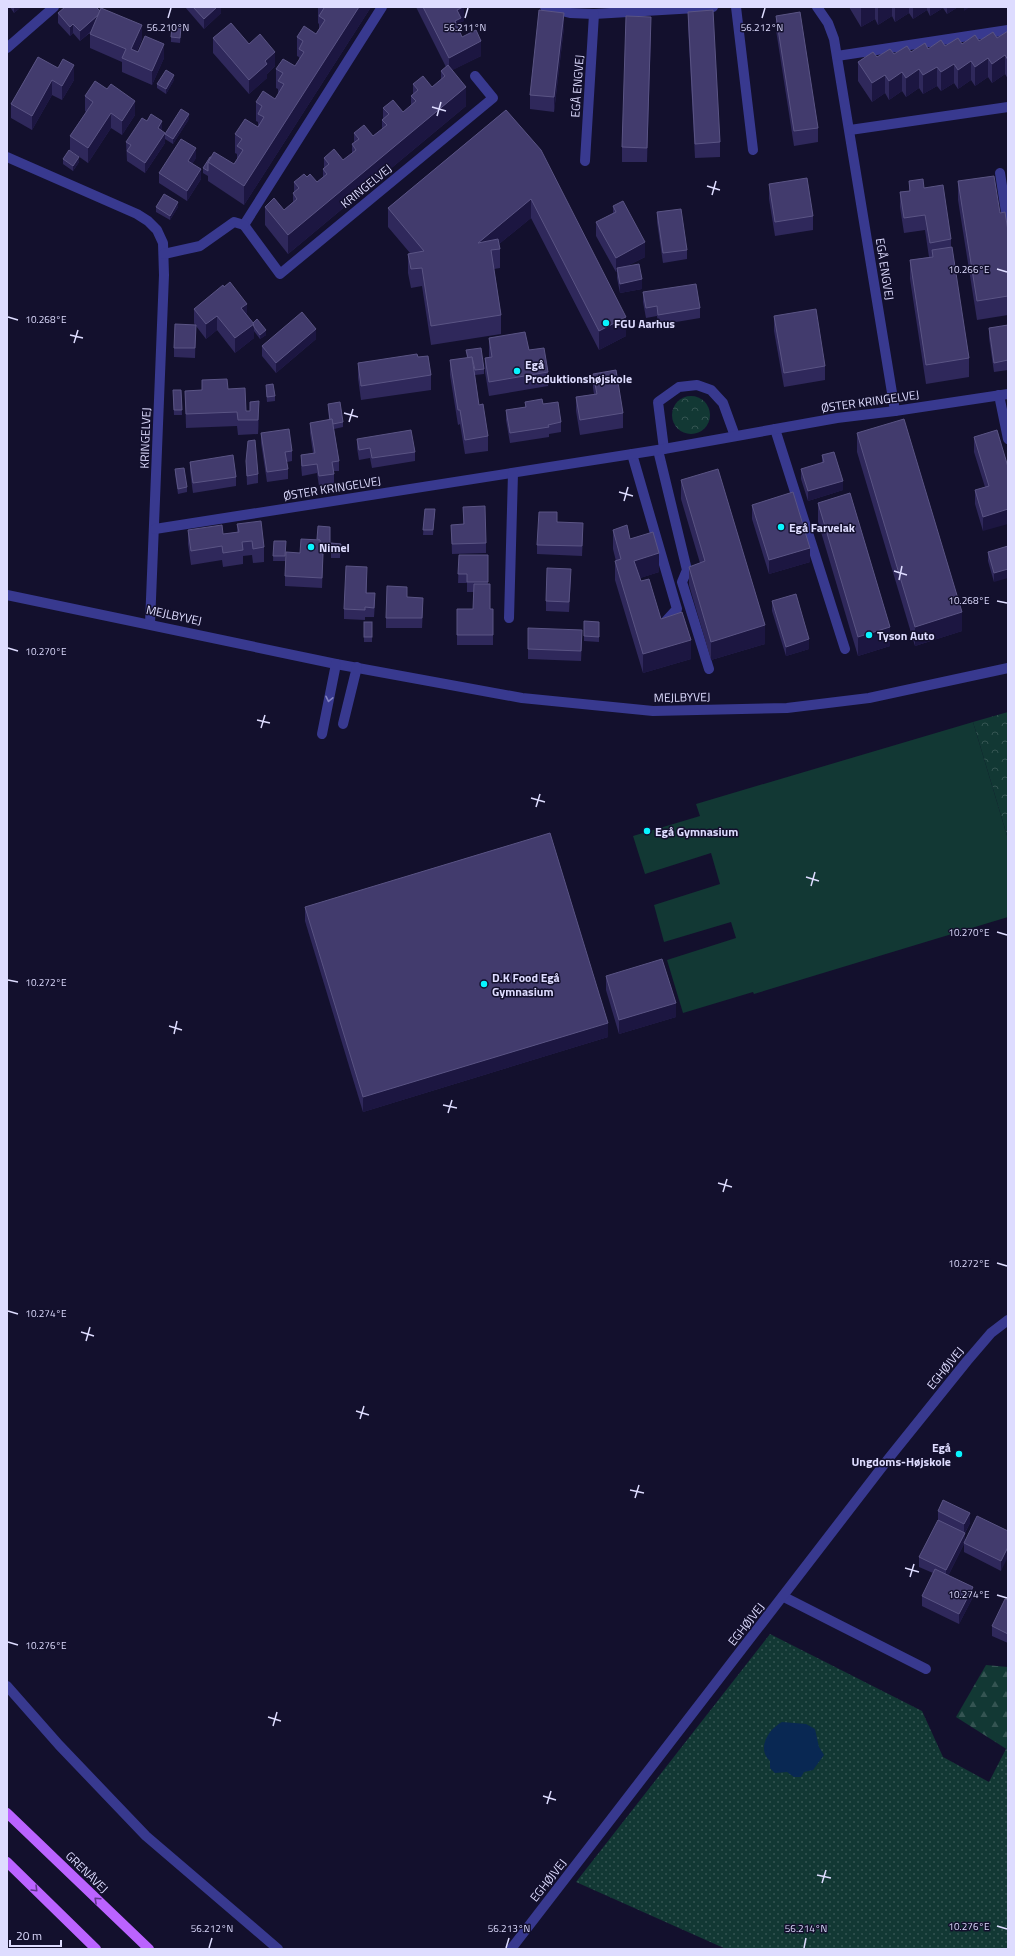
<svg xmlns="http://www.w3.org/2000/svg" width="1015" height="1956" font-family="'Titillium Web',sans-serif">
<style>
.grass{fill:url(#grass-dots)}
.forest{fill:url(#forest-firs)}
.park{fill:url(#park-crowns)}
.garden{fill:#123834}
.water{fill:#092853}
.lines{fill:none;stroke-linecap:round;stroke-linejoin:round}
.minor{stroke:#38398f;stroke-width:10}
.major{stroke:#bb63ff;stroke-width:10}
.wall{fill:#2f285b}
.shaded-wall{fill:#1c1641}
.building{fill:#423b6d;stroke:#5a5484}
.oneway{stroke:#8382c1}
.oneway2{stroke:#5f358c}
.ticks{fill:none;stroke:#dedcff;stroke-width:1.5}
.poi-dot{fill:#08f5ff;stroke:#13102d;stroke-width:1.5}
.labels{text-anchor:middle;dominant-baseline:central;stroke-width:3;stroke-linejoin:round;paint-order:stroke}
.street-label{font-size:12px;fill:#dedcff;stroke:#13102d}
.poi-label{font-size:12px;font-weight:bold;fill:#dedcff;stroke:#13102d;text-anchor:start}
.ticks-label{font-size:10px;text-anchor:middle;fill:#dedcff;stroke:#13102d;stroke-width:3;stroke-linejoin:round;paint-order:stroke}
</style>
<defs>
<pattern id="grass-dots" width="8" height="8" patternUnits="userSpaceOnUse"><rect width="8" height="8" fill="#123834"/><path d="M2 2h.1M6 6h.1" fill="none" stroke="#345452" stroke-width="1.8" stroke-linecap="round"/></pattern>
<pattern id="forest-firs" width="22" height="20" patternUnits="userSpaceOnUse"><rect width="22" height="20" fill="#123834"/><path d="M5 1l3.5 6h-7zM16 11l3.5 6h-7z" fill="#345452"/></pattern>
<pattern id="park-crowns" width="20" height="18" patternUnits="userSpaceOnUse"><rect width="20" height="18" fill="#123834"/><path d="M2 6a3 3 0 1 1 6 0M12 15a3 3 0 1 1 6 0" fill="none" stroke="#345452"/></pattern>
</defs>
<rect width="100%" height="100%" fill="#13102d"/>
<path class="grass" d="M 770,1634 L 922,1711 L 943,1757 L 989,1782 L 1006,1749 L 1008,1750 L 1008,1949 L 726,1949 L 576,1882 Z"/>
<path class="forest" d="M 986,1665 L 1008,1667 L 1008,1750 L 956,1717 Z"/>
<g class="park">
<circle cx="691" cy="415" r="19"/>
<path d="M 1008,712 L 1008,839 L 973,722 Z"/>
</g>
<path class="garden" d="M 973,722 L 1008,839 L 1008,917 L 754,994 L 753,992 L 683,1013 L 667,960 L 736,938 L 731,922 L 664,942 L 654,905 L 720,884 L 711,853 L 645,874 L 633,836 L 700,816 L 696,804 Z"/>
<path class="water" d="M 782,1722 L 806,1724 L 815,1729 L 819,1747 L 824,1755 L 813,1770 L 804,1772 L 801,1777 L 794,1777 L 787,1772 L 775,1773 L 770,1768 L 770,1761 C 756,1748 769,1729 782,1722 Z"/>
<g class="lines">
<g class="minor">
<path d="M 382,7 L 244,225 L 280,274 L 493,98 L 475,76"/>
<path d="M 545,7 L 570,13 L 594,14 L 713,7"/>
<path d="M 736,7 L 753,150"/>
<path d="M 817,7 L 828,23 L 834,39 L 895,411"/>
<path d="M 7,48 L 54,7"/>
<path d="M 837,56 L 1008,30"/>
<path d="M 850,130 L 1008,107"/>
<path d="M 7,157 L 137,214 L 148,221 L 157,230 L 163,243 L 164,275 L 150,624"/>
<path d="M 585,161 L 594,14"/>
<path d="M 1000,173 L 1008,225"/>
<path d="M 164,254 L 200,246 L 234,222 L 244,225"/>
<path d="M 999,395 L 1008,439"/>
<path d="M 775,429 L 845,649"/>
<path d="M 664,449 L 658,402 L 679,387 L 697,385 L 711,390 L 723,403 L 735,436"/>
<path d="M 658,450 L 687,570 L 682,582 L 709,669"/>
<path d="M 632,454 L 677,609 L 666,621"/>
<path d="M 155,529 L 664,449 L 837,418 L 895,411 L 1008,394"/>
<path d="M 7,595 L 336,664 L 522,698 L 653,711 L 787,708 L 869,698 L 1008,668"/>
<path d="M 509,618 L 513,473"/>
<path d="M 343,724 L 357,667"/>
<path d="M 322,734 L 336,664"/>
<path d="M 784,1597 L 926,1669"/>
<path d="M 7,1686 L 59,1745 L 146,1836 L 278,1949"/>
<path d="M 511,1949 L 889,1458 L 967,1361 L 991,1333 L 1008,1320"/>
</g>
<g class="major">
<path d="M 7,1813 L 149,1949"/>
<path d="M 7,1862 L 96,1949"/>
</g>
</g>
<g class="wall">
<path d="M 10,7 L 21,7 L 14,13 Z"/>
<path d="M 185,7 L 221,7 L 221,13 L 204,29 Z"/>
<path d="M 318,7 L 371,7 L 244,205 L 208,181 L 208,176 L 203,173 L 203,168 L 210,157 L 234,164 L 237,159 L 237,154 L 235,153 L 235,134 L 258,127 L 258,122 L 256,121 L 256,102 L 275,99 L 278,94 L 278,89 L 276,88 L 276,69 L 295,66 L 299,61 L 299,57 L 297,56 L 297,37 L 316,34 L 319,29 L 319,24 L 318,23 Z"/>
<path d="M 416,7 L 464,7 L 464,21 L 461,22 L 461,33 L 462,37 L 481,56 L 452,70 L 466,106 L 288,254 L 265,225 L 265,207 L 284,210 L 293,202 L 293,193 L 294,192 L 294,182 L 307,177 L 317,182 L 323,178 L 323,169 L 324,168 L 324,158 L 343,160 L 352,153 L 352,144 L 354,143 L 354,133 L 373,136 L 382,129 L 382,120 L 383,118 L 383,108 L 403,112 L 411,105 L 411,96 L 413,94 L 413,84 L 432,87 L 441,80 L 441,71 L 446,67 Z"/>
<path d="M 849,7 L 958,7 L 947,14 L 943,8 L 930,16 L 927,10 L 913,19 L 909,13 L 895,22 L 892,16 L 878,25 L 875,19 L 861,27 Z"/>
<path d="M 100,11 L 142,39 L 137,51 L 164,58 L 152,85 L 122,72 L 122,62 L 90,48 L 90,34 L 92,31 L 80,41 L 73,33 L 70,36 L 58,23 L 58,13 Z"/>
<path d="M 688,12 L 720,142 L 720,157 L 695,158 L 688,26 Z"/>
<path d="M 776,16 L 818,128 L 818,142 L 794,146 L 776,30 Z"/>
<path d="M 564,27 L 554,112 L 530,109 L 530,95 Z"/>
<path d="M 651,31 L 647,162 L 622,162 L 622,147 Z"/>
<path d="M 1008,31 L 1008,79 L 1005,74 L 992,83 L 988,77 L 975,86 L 971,80 L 958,89 L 954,83 L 941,91 L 937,86 L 923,94 L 919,88 L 906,97 L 902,91 L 889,100 L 885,93 L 872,102 L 858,81 L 858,62 L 877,57 L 894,54 L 997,38 Z"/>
<path d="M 181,32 L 180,43 L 171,42 L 171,37 Z"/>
<path d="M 213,38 L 249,44 L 275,66 L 267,74 L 267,78 L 249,94 L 213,53 Z"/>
<path d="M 38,57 L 74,80 L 62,100 L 52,95 L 32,130 L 11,118 L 11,104 Z"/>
<path d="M 174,80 L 166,94 L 157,88 L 157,84 Z"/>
<path d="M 85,96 L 135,115 L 122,135 L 111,128 L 88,163 L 71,151 L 79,162 L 73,171 L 63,164 L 63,159 L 70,151 L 70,136 L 86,112 L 85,111 Z"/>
<path d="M 506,110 L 626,336 L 599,350 L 531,218 L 499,244 L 500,249 L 500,268 L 494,269 L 501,315 L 501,334 L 431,345 L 422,286 L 411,288 L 408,273 L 408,254 L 410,253 L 388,227 L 388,208 Z"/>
<path d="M 189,119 L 173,144 L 165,139 L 165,143 L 145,173 L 127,161 L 126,142 L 162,131 L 165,134 Z"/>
<path d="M 196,158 L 192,164 L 201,179 L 187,201 L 159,183 L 159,173 Z"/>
<path d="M 909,181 L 924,188 L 951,239 L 951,247 L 969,358 L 969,377 L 926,384 L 910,279 L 910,260 L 929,257 L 925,230 L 904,233 L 900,207 L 900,192 L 909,191 Z"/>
<path d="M 958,181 L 1000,213 L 1008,231 L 1008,315 L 977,320 L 958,200 Z"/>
<path d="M 769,184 L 813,216 L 813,230 L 775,236 L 769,199 Z"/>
<path d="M 613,206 L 645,257 L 627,266 L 642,289 L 620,293 L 617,278 L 617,272 L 616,272 L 596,236 L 596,222 L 613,213 Z"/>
<path d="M 156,207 L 178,207 L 170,220 L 156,212 Z"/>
<path d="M 657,212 L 687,250 L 687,259 L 663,263 L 657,222 Z"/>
<path d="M 643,292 L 700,308 L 700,318 L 658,325 L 657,316 L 646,318 L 643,302 Z"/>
<path d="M 194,309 L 247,315 L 253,323 L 266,335 L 260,339 L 254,331 L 254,338 L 235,353 L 217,330 L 206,339 L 196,326 L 195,358 L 174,357 L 174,348 L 195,325 L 194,323 Z"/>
<path d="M 774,316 L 825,366 L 825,380 L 784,387 L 774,331 Z"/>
<path d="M 1008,325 L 1008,370 L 994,372 L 989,338 L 989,328 Z"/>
<path d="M 489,338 L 529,350 L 548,372 L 548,386 L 489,396 L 485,372 L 485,358 L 489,357 Z"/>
<path d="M 316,339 L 276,373 L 262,356 L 262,346 Z"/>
<path d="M 466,350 L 484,369 L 484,374 L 475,375 L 479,405 L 488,436 L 488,451 L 465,454 L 460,424 L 458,425 L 450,375 L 450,360 L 467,358 Z"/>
<path d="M 418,357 L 431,375 L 431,390 L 361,400 L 358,378 L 358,363 Z"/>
<path d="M 593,374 L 623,413 L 623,428 L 580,435 L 576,411 L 576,397 L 594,394 L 593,388 Z"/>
<path d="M 202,380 L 228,389 L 246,411 L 250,411 L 250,402 L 259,416 L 258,434 L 238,435 L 237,426 L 186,428 L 185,391 L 202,390 Z"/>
<path d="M 266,385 L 275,396 L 275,401 L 267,402 L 266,390 Z"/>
<path d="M 181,390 L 182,415 L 174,415 L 173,395 Z"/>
<path d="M 525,402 L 543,404 L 561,422 L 561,432 L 549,434 L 549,437 L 510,443 L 506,420 L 506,410 L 525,407 Z"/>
<path d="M 328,404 L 343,422 L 343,427 L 334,429 L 339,461 L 339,471 L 334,471 L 334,484 L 319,486 L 317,473 L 302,476 L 301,465 L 301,455 L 313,453 L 310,433 L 310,423 L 329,420 Z"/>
<path d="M 997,430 L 983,531 L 975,504 L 975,490 L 985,487 L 974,452 L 974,437 Z"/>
<path d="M 261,433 L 292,451 L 292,461 L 287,462 L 288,469 L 288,479 L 267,482 L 261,443 Z"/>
<path d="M 857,433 L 962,631 L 915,646 L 857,452 Z"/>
<path d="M 357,439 L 415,452 L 415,461 L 372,468 L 370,458 L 359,460 L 357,448 Z"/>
<path d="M 822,455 L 843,490 L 808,501 L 801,479 L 801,469 L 822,463 Z"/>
<path d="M 246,461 L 258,474 L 258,483 L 247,485 Z"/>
<path d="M 190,462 L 236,477 L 236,486 L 193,493 L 190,471 Z"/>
<path d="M 175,469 L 187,487 L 187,492 L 178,494 L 175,474 Z"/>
<path d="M 681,480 L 765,644 L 711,660 L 689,585 L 689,567 L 700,563 L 681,499 Z"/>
<path d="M 818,503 L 890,646 L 858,656 L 818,522 Z"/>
<path d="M 752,505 L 810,562 L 769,574 L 752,519 Z"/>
<path d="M 463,507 L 486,543 L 486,553 L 452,554 L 451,525 L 463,524 Z"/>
<path d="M 425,509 L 435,509 L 433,535 L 423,535 Z"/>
<path d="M 557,522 L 583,533 L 582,556 L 537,554 L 537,545 Z"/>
<path d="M 237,524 L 264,547 L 264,562 L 253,563 L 252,555 L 243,556 L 243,564 L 223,567 L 222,560 L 191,565 L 188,544 L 188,530 L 223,534 L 237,532 Z"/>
<path d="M 330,527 L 330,548 L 320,548 L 320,553 L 323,563 L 322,588 L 285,586 L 285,576 L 300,553 L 317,539 Z"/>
<path d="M 613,530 L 630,539 L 659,572 L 640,578 L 641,581 L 661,619 L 691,659 L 643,673 L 615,580 L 615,561 L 616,561 L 613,549 Z"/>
<path d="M 274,541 L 286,541 L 285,561 L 273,561 Z"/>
<path d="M 331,543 L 341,544 L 340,558 L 331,558 Z"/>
<path d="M 1008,546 L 994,582 L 988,561 L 988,552 Z"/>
<path d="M 459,555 L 488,555 L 488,584 L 490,609 L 493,609 L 493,645 L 457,645 L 457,609 L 473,609 L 474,592 L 467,592 L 467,583 L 458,583 Z"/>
<path d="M 367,576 L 367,593 L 375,603 L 374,617 L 365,617 L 365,620 L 344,619 L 344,609 Z"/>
<path d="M 571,578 L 569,612 L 546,611 L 546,601 Z"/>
<path d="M 407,597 L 423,608 L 422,628 L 386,628 L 386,618 Z"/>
<path d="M 772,601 L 809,649 L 786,656 L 772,611 Z"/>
<rect x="364" y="622" width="8" height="20"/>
<path d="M 599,622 L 599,642 L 584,641 L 584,636 Z"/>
<path d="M 582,640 L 581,661 L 528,659 L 528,649 Z"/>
<path d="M 305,907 L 608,1037 L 363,1112 L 305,921 Z"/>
<path d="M 606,976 L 676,1017 L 619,1034 L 606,990 Z"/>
<path d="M 938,1511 L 970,1523 L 965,1533 L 965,1541 L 1008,1531 L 1001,1571 L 964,1552 L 964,1544 L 948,1576 L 973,1597 L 959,1624 L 922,1606 L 922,1596 L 933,1573 L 919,1567 L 919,1557 L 938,1520 Z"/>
<path d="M 1008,1600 L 1008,1643 L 992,1636 L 992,1626 Z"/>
</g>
<g class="shaded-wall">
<path d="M 14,7 L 21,7 L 14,13 Z"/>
<path d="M 217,7 L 221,7 L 221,13 L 204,29 L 204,19 Z"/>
<path d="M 359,7 L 371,7 L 244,205 L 244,186 Z"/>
<path d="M 463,7 L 464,7 L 464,21 L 461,22 L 461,33 L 455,36 L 455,21 L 457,10 Z"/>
<path d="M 863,7 L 875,7 L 875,19 L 861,27 L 861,8 Z"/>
<path d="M 878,7 L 892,7 L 892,16 L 878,25 Z"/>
<path d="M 895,7 L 909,7 L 909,13 L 895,22 Z"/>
<path d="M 913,7 L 927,7 L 927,10 L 913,19 Z"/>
<path d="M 930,7 L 943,7 L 943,8 L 930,16 Z"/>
<path d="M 947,7 L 958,7 L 947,14 Z"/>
<path d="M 964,7 L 970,7 L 964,11 Z"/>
<path d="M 101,13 L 101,22 L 80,41 L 80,31 Z"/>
<path d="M 564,13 L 564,27 L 554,112 L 554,97 Z"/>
<path d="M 651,17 L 651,31 L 647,162 L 647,148 Z"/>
<path d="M 73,24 L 73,33 L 70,36 L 70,27 Z"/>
<path d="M 142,25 L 142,39 L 132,62 L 131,49 Z"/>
<path d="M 481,41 L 481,56 L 449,72 L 449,58 Z"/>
<path d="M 164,44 L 164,58 L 152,85 L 152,71 Z"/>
<path d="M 275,52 L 275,66 L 267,74 L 267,78 L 249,94 L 249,80 L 265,61 Z"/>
<path d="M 1005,55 L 1005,74 L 992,83 L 992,64 Z"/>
<path d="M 988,58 L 988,77 L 975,86 L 975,67 Z"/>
<path d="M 971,61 L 971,80 L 958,89 L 958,70 Z"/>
<path d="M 954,64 L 954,83 L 941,91 L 941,72 Z"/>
<path d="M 74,65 L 74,80 L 62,100 L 62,86 Z"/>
<path d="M 937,67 L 937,86 L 923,94 L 923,75 Z"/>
<path d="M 919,69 L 919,88 L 906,97 L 906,78 Z"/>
<path d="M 902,72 L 902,91 L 889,100 L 889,81 Z"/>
<path d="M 174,75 L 174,80 L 166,94 L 166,89 Z"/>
<path d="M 885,75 L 885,93 L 872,102 L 872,83 Z"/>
<path d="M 52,80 L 52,95 L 32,130 L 32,116 Z"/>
<path d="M 466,87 L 466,106 L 288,254 L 288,235 Z"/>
<path d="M 135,101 L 135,115 L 122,135 L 122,121 Z"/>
<path d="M 111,113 L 111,128 L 88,163 L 88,148 Z"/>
<path d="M 189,114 L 189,119 L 173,144 L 173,139 Z"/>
<path d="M 162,121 L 162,131 L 158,128 Z"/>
<path d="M 165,133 L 165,143 L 145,173 L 145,163 Z"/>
<path d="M 196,148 L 196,158 L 188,171 L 188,161 Z"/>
<path d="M 79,157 L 79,162 L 73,171 L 73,166 Z"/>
<path d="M 201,169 L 201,179 L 187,201 L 187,191 Z"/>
<path d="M 531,199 L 531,218 L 478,261 L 478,243 Z"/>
<path d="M 178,202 L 178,207 L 170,220 L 170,216 Z"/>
<path d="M 645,242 L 645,257 L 617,271 L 617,268 L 617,272 L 616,272 L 616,258 Z"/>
<path d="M 642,279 L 642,289 L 620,293 L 620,284 Z"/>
<path d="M 247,304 L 247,318 L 241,308 Z"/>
<path d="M 217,316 L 217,330 L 206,339 L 206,324 Z"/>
<path d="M 626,317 L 626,336 L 599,350 L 599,331 Z"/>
<path d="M 254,324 L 254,338 L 235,353 L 235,338 Z"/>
<path d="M 316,329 L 316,339 L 276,373 L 276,363 Z"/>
<path d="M 266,330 L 266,335 L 260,339 L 260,335 Z"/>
<path d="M 259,401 L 259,416 L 258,434 L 258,420 Z"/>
<path d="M 843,481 L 843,490 L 808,501 L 808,491 Z"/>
<path d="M 1008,509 L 1008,524 L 983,531 L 983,517 Z"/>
<path d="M 810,548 L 810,562 L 769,574 L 769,560 Z"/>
<path d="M 659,553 L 659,572 L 634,580 L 634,561 Z"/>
<path d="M 1008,569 L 1008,578 L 994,582 L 994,573 Z"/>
<path d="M 962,612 L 962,631 L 915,646 L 915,627 Z"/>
<path d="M 765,625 L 765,644 L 711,660 L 711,642 Z"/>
<path d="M 890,627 L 890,646 L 858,656 L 858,637 Z"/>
<path d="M 809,639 L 809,649 L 786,656 L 786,647 Z"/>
<path d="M 691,640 L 691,659 L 643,673 L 643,654 Z"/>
<path d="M 676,1003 L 676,1017 L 619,1034 L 619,1020 Z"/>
<path d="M 608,1023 L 608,1037 L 363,1112 L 363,1097 Z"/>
<path d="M 970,1513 L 970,1523 L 964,1534 L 964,1524 Z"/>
<path d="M 965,1533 L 965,1543 L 964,1543 L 964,1544 L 946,1580 L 946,1570 Z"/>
<path d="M 1008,1547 L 1008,1557 L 1001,1571 L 1001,1561 Z"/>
<path d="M 973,1587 L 973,1597 L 959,1624 L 959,1614 Z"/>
</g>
<g class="building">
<path d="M 65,7 L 96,7 L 100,11 L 98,15 L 80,31 L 73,24 L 70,27 L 58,13 Z"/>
<path d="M 193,7 L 217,7 L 204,19 Z"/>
<path d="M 322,7 L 359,7 L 244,186 L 208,162 L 214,152 L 234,164 L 243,150 L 237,146 L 242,139 L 235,134 L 245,119 L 258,127 L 264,117 L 258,114 L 262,106 L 256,102 L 263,91 L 275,99 L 284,84 L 278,81 L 283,73 L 276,69 L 283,59 L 295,66 L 304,52 L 299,49 L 303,41 L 297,37 L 304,26 L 316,34 L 325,20 L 319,16 L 324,8 Z"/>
<path d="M 423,7 L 463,7 L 457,10 L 461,18 L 455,21 L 462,37 L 476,30 L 481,41 L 449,58 Z"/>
<path d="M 101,8 L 142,25 L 131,49 L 138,52 L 145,36 L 164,44 L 152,71 L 122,58 L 126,49 L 90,34 Z"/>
<path d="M 539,10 L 564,13 L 554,97 L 530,95 Z"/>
<path d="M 713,10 L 720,142 L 695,144 L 688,12 Z"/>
<path d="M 800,12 L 818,128 L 794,131 L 776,16 Z"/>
<path d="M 626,16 L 651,17 L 647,148 L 622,147 Z"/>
<path d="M 231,23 L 249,44 L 260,34 L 275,52 L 265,61 L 267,64 L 249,80 L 213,38 Z"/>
<path d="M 172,26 L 181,27 L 180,38 L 171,37 Z"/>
<path d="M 1008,31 L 1008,60 L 1005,55 L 992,64 L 988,58 L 975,67 L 971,61 L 958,70 L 954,64 L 941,72 L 937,67 L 923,75 L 919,69 L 906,78 L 902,72 L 889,81 L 885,75 L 872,83 L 858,62 L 873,52 L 877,57 L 890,49 L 894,54 L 907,46 L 911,52 L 925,43 L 928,49 L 941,40 L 945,46 L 958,38 L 962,44 L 975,35 L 979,41 L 993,32 L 997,38 Z"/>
<path d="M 38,57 L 58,68 L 63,59 L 74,65 L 62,86 L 52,80 L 32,116 L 11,104 Z"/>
<path d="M 448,65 L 466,87 L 288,235 L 265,207 L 274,198 L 284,210 L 297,199 L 293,193 L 299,188 L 294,182 L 304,174 L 307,177 L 310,174 L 317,182 L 327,174 L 323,169 L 329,164 L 324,158 L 334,149 L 343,160 L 356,150 L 352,144 L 359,139 L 354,133 L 364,125 L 373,136 L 387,125 L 382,120 L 389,114 L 383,108 L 393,100 L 403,112 L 416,101 L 411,96 L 418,90 L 413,84 L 423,76 L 432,87 L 445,76 L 441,71 Z"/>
<path d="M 166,70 L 174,75 L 166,89 L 157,84 Z"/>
<path d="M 95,81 L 107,89 L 111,84 L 135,101 L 122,121 L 111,113 L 88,148 L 70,136 L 93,102 L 85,96 Z"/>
<path d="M 181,109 L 189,114 L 173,139 L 165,134 Z"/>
<path d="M 506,110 L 541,150 L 626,317 L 599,331 L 531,199 L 478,243 L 498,239 L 500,249 L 491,250 L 501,315 L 431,326 L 422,268 L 411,269 L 408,254 L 424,251 L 388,208 Z"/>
<path d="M 151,114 L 162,121 L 158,128 L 165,133 L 145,163 L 127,151 L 131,145 L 126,142 L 142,118 L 147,121 Z"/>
<path d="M 181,139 L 196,148 L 188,161 L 201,169 L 187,191 L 159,173 Z"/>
<path d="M 69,150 L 79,157 L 73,166 L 63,159 Z"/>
<path d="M 210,157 L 211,157 L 208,162 L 208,171 L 203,168 Z"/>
<path d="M 994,176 L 1000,213 L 1005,212 L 1008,231 L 1008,296 L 977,301 L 958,181 Z"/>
<path d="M 807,178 L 813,216 L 775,222 L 769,184 Z"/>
<path d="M 923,179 L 924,188 L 943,185 L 951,239 L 930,243 L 925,215 L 904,218 L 900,192 L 910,191 L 909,181 Z"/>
<path d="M 164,194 L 178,202 L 170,216 L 156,207 Z"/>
<path d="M 623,201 L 645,242 L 616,258 L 596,222 L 616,212 L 613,206 Z"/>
<path d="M 681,209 L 687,250 L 663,253 L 657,212 Z"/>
<path d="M 952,247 L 969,358 L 926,365 L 910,260 L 933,257 L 932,250 Z"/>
<path d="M 639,264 L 642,279 L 620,284 L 617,268 Z"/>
<path d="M 230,282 L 247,304 L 241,308 L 254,324 L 235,338 L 217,316 L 206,324 L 194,309 L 223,285 L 224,287 Z"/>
<path d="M 696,284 L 700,308 L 658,315 L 657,306 L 646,308 L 643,292 Z"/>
<path d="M 816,309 L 825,366 L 784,373 L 774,316 Z"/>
<path d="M 302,312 L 316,329 L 276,363 L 262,346 Z"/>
<path d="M 257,319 L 266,330 L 260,335 L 254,327 L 253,323 Z"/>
<path d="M 175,324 L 196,325 L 195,348 L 174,348 Z"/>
<path d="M 1008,325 L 1008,360 L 994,363 L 989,328 Z"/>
<path d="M 525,332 L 529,350 L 544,348 L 548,372 L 489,382 L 485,358 L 492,357 L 489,338 Z"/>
<path d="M 481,348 L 484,369 L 475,370 L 472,357 L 468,358 L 466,350 Z"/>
<path d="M 417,354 L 418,357 L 428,356 L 431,375 L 361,386 L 358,363 Z"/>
<path d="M 472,357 L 479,405 L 483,404 L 488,436 L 465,440 L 460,410 L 458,410 L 450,360 Z"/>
<path d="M 616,370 L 623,413 L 580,420 L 576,397 L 597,394 L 593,374 Z"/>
<path d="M 227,379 L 228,389 L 245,388 L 246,411 L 250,411 L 250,402 L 259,401 L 258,420 L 238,420 L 237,412 L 186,414 L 185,391 L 202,390 L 202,380 Z"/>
<path d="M 273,384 L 275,396 L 267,397 L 266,385 Z"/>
<path d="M 173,390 L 181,390 L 182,410 L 174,410 Z"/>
<path d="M 542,399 L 543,404 L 558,402 L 561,422 L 548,425 L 549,427 L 510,433 L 506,410 L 526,407 L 525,402 Z"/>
<path d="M 340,402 L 343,422 L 333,424 L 332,419 L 330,420 L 328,404 Z"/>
<path d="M 332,419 L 339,461 L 332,462 L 334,474 L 319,476 L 317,464 L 302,466 L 301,455 L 315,453 L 310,423 Z"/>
<path d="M 904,419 L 962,612 L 915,627 L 857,433 Z"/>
<path d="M 289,429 L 292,451 L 285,452 L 288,469 L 267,472 L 261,433 Z"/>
<path d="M 411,430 L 415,452 L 372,458 L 370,448 L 359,450 L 357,439 Z"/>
<path d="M 997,430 L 1008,467 L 1008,509 L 983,517 L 975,490 L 989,486 L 974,437 Z"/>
<path d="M 255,440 L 258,474 L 247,476 L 246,461 L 248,441 Z"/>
<path d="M 834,452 L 843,481 L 808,491 L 801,469 L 824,462 L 822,455 Z"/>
<path d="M 233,455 L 236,477 L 193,483 L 190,462 Z"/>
<path d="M 184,468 L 187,487 L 178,489 L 175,469 Z"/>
<path d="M 718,469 L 765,625 L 711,642 L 689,567 L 705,561 L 681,480 Z"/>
<path d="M 793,492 L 810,548 L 769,560 L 752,505 Z"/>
<path d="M 850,493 L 890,627 L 858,637 L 818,503 Z"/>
<path d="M 485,506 L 486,543 L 452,544 L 451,525 L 464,524 L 463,507 Z"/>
<path d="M 425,509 L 435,509 L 433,530 L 423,530 Z"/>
<path d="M 539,512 L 557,512 L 557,522 L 583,523 L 582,546 L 537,545 Z"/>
<path d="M 261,521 L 264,547 L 253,549 L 252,541 L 242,542 L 243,550 L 223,553 L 222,546 L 191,551 L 188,530 L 222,525 L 223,534 L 239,532 L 237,524 Z"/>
<path d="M 627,525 L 630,539 L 653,532 L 659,553 L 634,561 L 641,581 L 649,579 L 661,619 L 682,612 L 691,640 L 643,654 L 615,561 L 621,559 L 613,530 Z"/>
<path d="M 318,526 L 330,527 L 330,543 L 320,543 L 320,540 L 317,539 Z"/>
<path d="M 301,539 L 320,540 L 320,553 L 323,554 L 322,578 L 285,576 L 286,552 L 300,553 Z"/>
<path d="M 274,541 L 286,541 L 285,556 L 273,556 Z"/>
<path d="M 331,543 L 341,544 L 340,553 L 331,553 Z"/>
<path d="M 1008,546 L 1008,569 L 994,573 L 988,552 Z"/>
<path d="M 459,555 L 488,555 L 488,582 L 467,582 L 467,574 L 458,574 Z"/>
<path d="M 346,566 L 367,567 L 366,593 L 375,593 L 374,608 L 365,607 L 365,610 L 344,609 Z"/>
<path d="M 547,568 L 571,569 L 569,602 L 546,601 Z"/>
<path d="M 474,584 L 490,584 L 490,609 L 493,609 L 493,635 L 457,635 L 457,609 L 473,609 Z"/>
<path d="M 387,586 L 407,587 L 407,597 L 423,598 L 422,618 L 386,618 Z"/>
<path d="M 796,594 L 809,639 L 786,647 L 772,601 Z"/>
<path d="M 584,621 L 599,622 L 599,637 L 584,636 Z"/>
<rect x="364" y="622" width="8" height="15"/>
<path d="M 528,628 L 582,630 L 581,651 L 528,649 Z"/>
<path d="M 550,833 L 608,1023 L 363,1097 L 305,907 Z"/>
<path d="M 662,959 L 676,1003 L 619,1020 L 606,976 Z"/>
<path d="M 943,1500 L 970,1513 L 964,1524 L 938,1511 Z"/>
<path d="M 977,1516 L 1008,1531 L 1008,1547 L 1001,1561 L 964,1543 Z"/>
<path d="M 938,1520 L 965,1533 L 946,1570 L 919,1557 Z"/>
<path d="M 935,1569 L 973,1587 L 959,1614 L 922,1596 Z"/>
<path d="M 1005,1599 L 1008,1600 L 1008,1634 L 992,1626 Z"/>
</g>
<defs><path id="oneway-chevron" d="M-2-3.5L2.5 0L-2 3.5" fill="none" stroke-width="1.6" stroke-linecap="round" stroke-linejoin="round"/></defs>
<use class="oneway" href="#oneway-chevron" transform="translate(329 699) rotate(102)"/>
<g class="oneway2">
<use href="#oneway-chevron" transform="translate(35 1889) rotate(45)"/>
<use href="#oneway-chevron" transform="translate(97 1900) rotate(-137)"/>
</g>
<path class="ticks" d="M 168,18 L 171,8M 465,18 L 468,8M 762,18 L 765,8M 432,107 L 446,111M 437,116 L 441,102M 707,186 L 720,190M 712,195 L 716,181M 997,269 L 1007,272M 8,317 L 18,320M 70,335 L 83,338M 74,343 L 78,330M 344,413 L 358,417M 349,422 L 353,409M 619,492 L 633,496M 624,501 L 628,487M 894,571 L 907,575M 899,580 L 902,566M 997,601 L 1007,603M 8,648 L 18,651M 257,720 L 270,723M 261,728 L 265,715M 531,798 L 545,802M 536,807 L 540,794M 806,877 L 819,881M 811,886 L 815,872M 997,932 L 1007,935M 8,980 L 18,982M 169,1026 L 182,1030M 174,1034 L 177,1021M 443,1105 L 457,1108M 448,1113 L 452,1100M 718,1183 L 732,1187M 723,1192 L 727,1179M 997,1263 L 1007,1266M 8,1311 L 18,1314M 81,1332 L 94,1336M 86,1341 L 90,1327M 356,1411 L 369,1415M 360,1419 L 364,1406M 630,1490 L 644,1493M 635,1498 L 639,1485M 905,1568 L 919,1572M 910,1577 L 914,1564M 997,1595 L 1007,1598M 8,1642 L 18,1645M 268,1717 L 281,1721M 273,1726 L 277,1712M 543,1796 L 556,1800M 547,1804 L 551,1791M 817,1875 L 831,1878M 822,1883 L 826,1870M 997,1926 L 1007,1929M 209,1948 L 212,1938M 506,1948 L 509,1938M 804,1948 L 806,1938"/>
<g class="poi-dot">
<circle cx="606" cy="323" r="4"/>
<circle cx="517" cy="371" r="4"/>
<circle cx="781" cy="527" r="4"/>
<circle cx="311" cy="547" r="4"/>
<circle cx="869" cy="635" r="4"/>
<circle cx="647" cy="831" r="4"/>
<circle cx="484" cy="984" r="4"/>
<circle cx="959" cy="1454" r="4"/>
</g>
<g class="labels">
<g class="street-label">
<text transform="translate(577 86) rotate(-86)">EGÅ ENGVEJ</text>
<text transform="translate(366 186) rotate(-39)">KRINGELVEJ</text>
<text transform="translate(885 269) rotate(81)">EGÅ ENGVEJ</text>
<text transform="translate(870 401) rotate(-8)">ØSTER KRINGELVEJ</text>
<text transform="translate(145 438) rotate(-88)">KRINGELVEJ</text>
<text transform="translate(332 488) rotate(-9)">ØSTER KRINGELVEJ</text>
<text transform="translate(174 615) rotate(12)">MEJLBYVEJ</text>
<text transform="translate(682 697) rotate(-1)">MEJLBYVEJ</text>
<text transform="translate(945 1368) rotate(-51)">EGHØJVEJ</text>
<text transform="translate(746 1624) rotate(-52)">EGHØJVEJ</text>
<text transform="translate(87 1872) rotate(44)">GRENÅVEJ</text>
<text transform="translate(548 1880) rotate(-52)">EGHØJVEJ</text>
</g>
<g class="poi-label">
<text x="614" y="323">FGU Aarhus</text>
<text x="525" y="364">Egå<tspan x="525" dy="14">Produktionshøjskole</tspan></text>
<text x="789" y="527">Egå Farvelak</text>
<text x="319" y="547">Nimel</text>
<text x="877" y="635">Tyson Auto</text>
<text x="655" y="831">Egå Gymnasium</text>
<text x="492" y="977">D.K Food Egå<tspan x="492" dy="14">Gymnasium</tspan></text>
<text x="951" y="1447" text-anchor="end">Egå<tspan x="951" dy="14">Ungdoms-Højskole</tspan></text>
</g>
</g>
<g class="ticks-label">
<text x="168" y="31">56.210°N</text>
<text x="465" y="31">56.211°N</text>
<text x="762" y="31">56.212°N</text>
<text x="969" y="273">10.266°E</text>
<text x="46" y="323">10.268°E</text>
<text x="969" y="604">10.268°E</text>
<text x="46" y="655">10.270°E</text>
<text x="969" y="936">10.270°E</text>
<text x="46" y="986">10.272°E</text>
<text x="969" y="1267">10.272°E</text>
<text x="46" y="1317">10.274°E</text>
<text x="969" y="1598">10.274°E</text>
<text x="46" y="1649">10.276°E</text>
<text x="969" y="1930">10.276°E</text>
<text x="212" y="1932">56.212°N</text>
<text x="509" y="1932">56.213°N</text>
<text x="806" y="1932">56.214°N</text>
</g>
<rect width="1015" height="1956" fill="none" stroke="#dedcff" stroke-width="16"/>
<path d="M10 1940v6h51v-6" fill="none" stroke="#dedcff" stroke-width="2"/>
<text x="16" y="1940" font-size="12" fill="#dedcff" stroke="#13102d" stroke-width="3" paint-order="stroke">20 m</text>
</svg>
